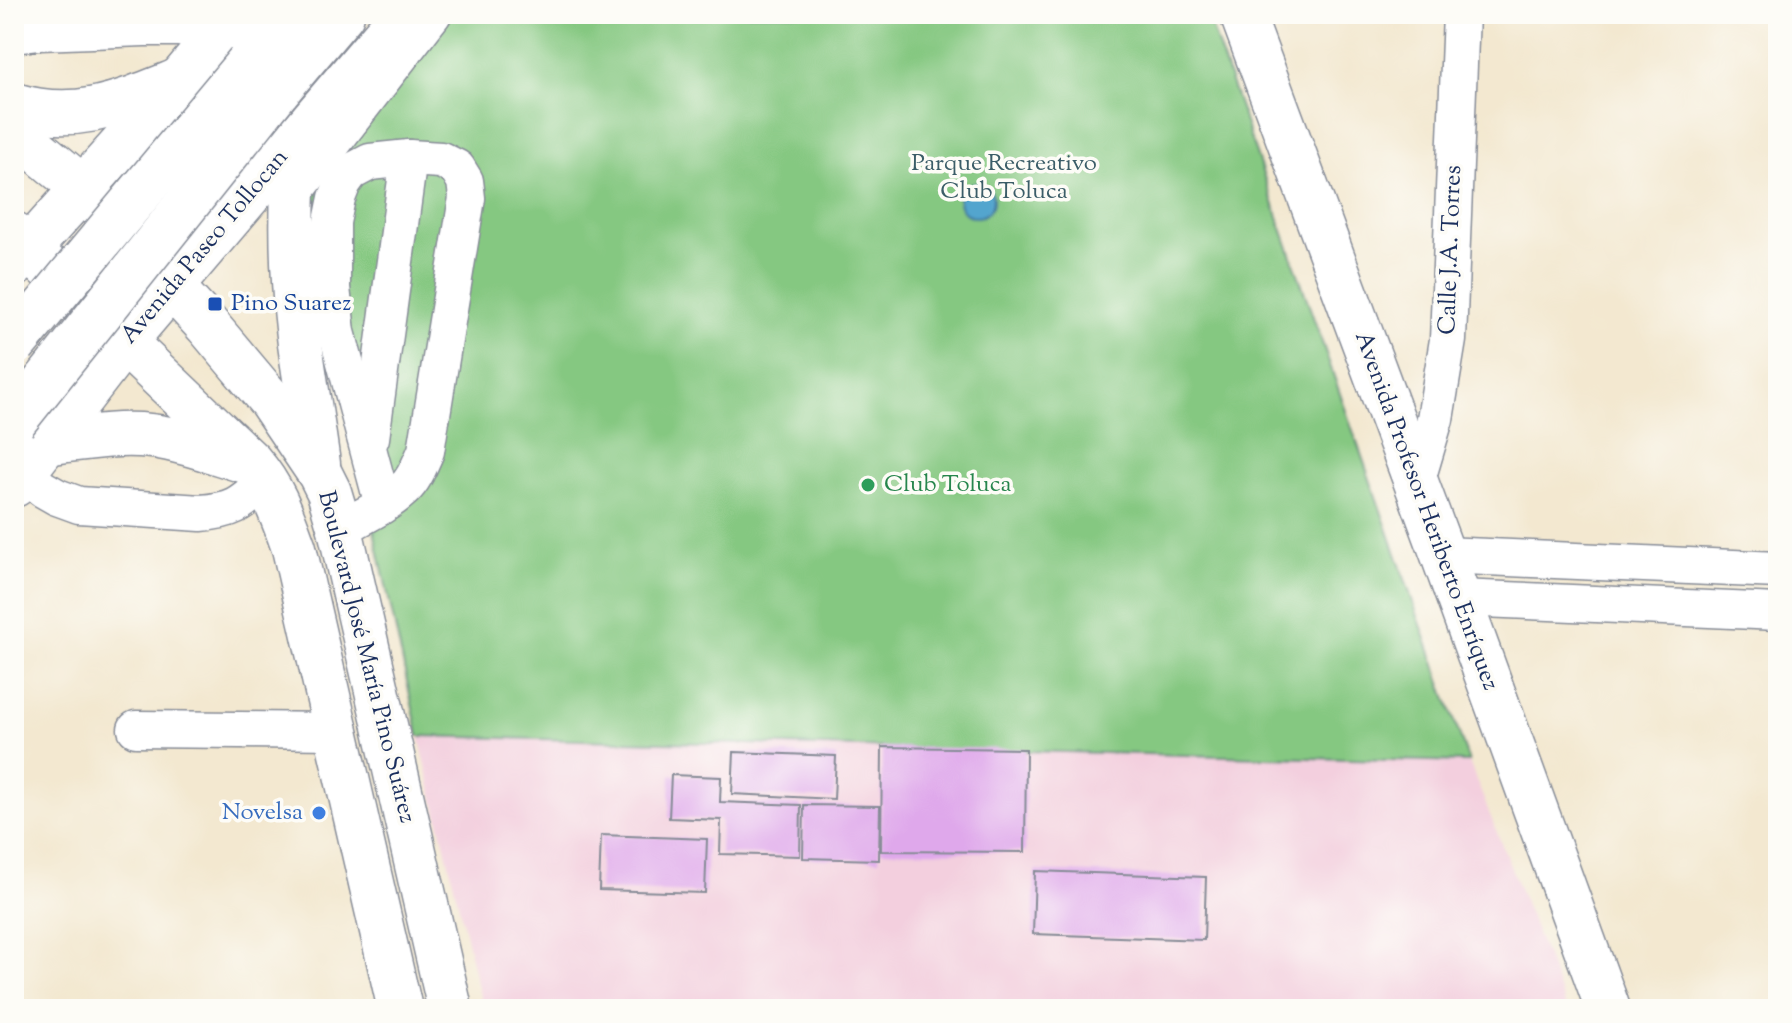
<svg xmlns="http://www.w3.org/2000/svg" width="1792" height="1023" font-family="'Sorts Mill Goudy',serif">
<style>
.built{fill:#f3cfde}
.green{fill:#85c881;stroke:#507c70;stroke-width:2}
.water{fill:#53a5ce;stroke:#376a96;stroke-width:2}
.building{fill:#dfa8eb}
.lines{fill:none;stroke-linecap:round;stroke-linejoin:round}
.minor-casing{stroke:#878c97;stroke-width:39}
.major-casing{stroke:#878c97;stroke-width:47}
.highway-casing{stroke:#878c97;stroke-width:47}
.minor{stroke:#fff;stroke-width:36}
.major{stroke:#fff;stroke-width:44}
.highway{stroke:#fff;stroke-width:44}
.highway-bridge-casing{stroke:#878c97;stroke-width:47;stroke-linecap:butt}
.highway-bridge{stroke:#fff;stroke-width:44}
.transit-dot{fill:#1a4fb4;stroke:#fdfcf7;stroke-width:3}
.leisure-dot{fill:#2e9e5b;stroke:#fdfcf7;stroke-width:3}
.shop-dot{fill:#3f7fe0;stroke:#fdfcf7;stroke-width:3}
.labels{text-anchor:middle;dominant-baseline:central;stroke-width:7;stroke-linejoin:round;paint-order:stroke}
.park-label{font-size:24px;fill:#3b5d68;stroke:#fdfcf7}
.street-label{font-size:24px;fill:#1b2f5e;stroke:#fdfcf7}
.transit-label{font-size:24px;fill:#164399;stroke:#fdfcf7;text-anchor:start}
.leisure-label{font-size:24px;fill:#27864d;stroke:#fdfcf7;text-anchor:start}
.shop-label{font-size:24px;fill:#366cbe;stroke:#fdfcf7;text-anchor:end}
</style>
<rect width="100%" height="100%" fill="#fdfcf7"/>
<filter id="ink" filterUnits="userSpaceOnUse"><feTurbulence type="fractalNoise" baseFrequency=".0125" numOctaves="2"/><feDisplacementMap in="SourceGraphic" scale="16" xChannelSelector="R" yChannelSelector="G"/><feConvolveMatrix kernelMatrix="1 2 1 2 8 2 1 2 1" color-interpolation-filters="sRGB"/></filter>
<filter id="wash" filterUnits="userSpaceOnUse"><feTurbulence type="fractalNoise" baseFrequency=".006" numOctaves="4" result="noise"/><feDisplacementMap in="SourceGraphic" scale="32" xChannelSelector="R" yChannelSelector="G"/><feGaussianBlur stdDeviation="1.8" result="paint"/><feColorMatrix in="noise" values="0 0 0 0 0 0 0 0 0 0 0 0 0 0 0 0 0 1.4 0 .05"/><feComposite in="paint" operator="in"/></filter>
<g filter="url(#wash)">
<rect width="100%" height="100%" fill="#f3e8d0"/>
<path class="built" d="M 419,736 L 1469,762 L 1567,1009 L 483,1009 Z"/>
<path class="green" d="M 446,14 L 1207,14 L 1469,762 L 419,736 L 309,235 L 312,176 Z"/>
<circle class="water" cx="976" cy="200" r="17"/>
<g id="blocks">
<g class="building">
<path d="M 882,747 L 1026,749 L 1025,852 L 881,851 Z"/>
<path d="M 734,752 L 836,756 L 834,799 L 732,794 Z"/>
<path d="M 671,775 L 721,777 L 720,802 L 801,805 L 800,856 L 720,854 L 721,820 L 669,818 Z"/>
<path d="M 804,805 L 880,806 L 879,860 L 803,858 Z"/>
<path d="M 601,835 L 707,839 L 705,893 L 599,890 Z"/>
<path d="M 1035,871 L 1206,877 L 1204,940 L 1033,934 Z"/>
</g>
</g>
</g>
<g filter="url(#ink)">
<use href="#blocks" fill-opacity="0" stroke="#878c97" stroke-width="2"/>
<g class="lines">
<defs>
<g id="minor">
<path d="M 14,35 L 39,32 L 144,28 L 178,28 L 219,34"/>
<path d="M 292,196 L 433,14"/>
<path d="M 371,438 L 409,158"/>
<path d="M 23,473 L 43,489 L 57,497 L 79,505 L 201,513 C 236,510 241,503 266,481"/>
<path d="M 1416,483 L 1435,419 L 1448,340 L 1461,14"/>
<path d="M 340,529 C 361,517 386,506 404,489 C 415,479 420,464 426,451 L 467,198 L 465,181 L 457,168 L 441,160 L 409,158 L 370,162 L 351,172 L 343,183 L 337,198 L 332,222 L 332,288 L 337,332 L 383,505"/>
<path d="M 1443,555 L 1778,570"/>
<path d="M 1459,598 L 1778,612"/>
<path d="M 136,729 L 336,731"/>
</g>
<g id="major">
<path d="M 1242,14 L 1443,555 L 1608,1009"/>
<path d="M 296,141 C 292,188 291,234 294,281 C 297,342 310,403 318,464"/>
<path d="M 14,265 L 180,80 L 235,14"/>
<path d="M 172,287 L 207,325 L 270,400 L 320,474 L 329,492 L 340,529 L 450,1009"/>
<path d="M 124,342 L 251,463 C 274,490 282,515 294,548 L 400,1009"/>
<path d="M 44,443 C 79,439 116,432 151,436 C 183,440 212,451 242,460"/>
<path d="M 14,485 L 124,342 L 403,14"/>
</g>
<g id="highway">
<path d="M 248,63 L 288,14"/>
<path d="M 277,91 L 342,14"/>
<path d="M 14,105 C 77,124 122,103 180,80"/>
<path d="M 14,131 L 83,188 L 172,287"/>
<path d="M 14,234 L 124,342"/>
</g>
</defs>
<use href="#minor" class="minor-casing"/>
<use href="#major" class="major-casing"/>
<use href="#highway" class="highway-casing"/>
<use href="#minor" class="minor"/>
<use href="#major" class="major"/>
<use href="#highway" class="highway"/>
<defs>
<g id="highway-bridge">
<path d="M 14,344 L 248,63"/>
<path d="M 14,421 L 277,91"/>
</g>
</defs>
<use href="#highway-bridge" class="highway-bridge-casing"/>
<use href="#highway-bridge" class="highway-bridge"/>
</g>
</g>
<rect class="transit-dot" x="207" y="296" width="16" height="16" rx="4"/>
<circle class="leisure-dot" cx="868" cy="485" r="8"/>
<circle class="shop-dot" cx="319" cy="813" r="8"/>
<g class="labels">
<g class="park-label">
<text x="1004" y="164">Parque Recreativo<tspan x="1004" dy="28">Club Toluca</tspan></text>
</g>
<g class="street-label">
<text transform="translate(205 247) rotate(-50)">Avenida Paseo Tollocan</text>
<text transform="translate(1451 250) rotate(-88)">Calle J.A. Torres</text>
<text transform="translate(1426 511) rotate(70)">Avenida Profesor Heriberto Enríquez</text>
<text transform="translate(366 657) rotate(76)">Boulevard José María Pino Suárez</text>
</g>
<g class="transit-label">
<text x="231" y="304">Pino Suarez</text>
</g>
<g class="leisure-label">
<text x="884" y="485">Club Toluca</text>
</g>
<g class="shop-label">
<text x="303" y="813">Novelsa</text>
</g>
</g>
<rect width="1792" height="1023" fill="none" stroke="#fdfcf7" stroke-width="48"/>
</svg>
